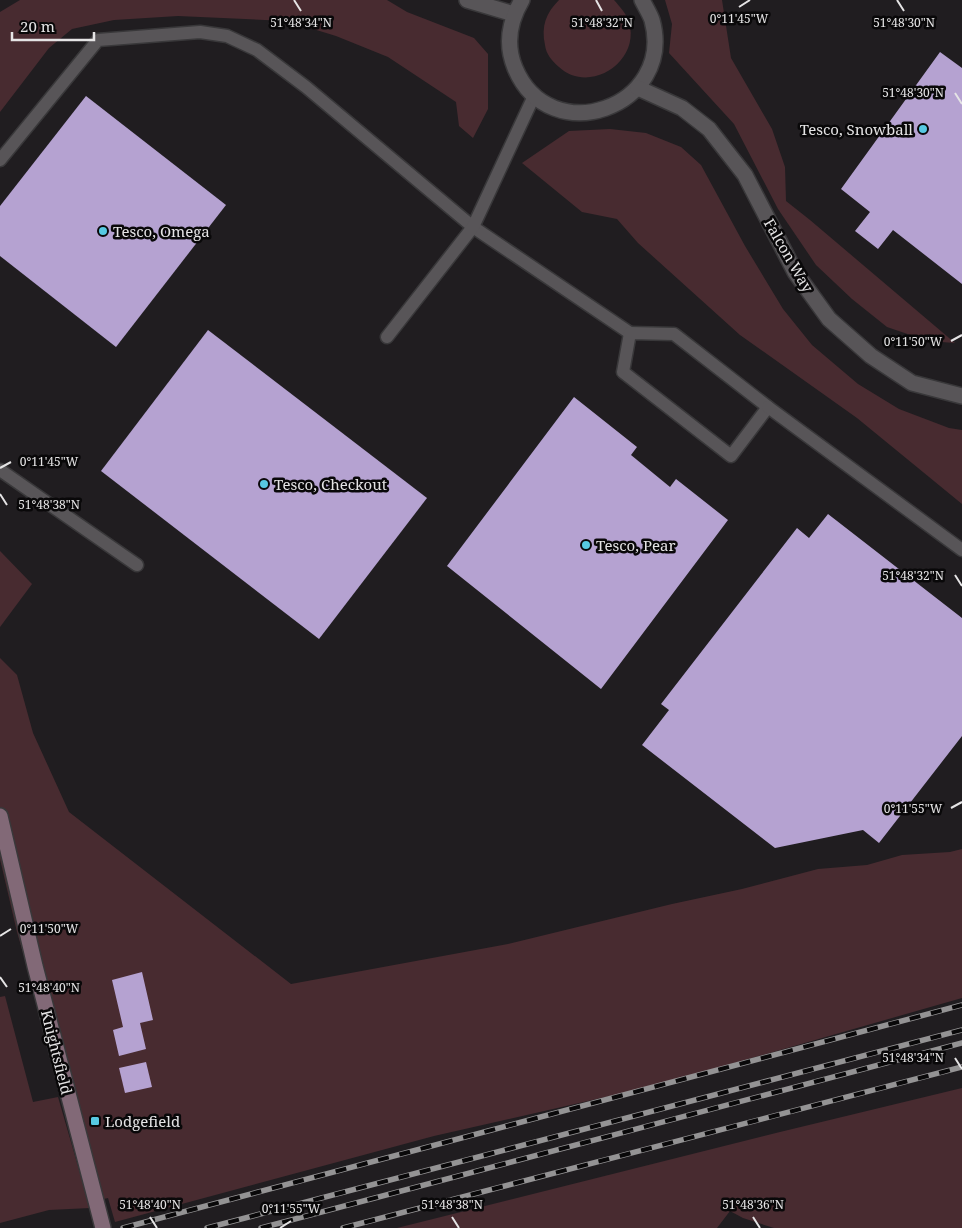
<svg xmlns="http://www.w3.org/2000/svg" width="962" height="1228" font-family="'Noto Serif',serif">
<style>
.green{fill:#482b30}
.building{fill:#b5a2d1}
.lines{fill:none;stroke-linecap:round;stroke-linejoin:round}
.lane-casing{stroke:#39383a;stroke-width:15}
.street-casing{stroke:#39383a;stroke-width:18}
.secondary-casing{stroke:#39383a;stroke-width:18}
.lane{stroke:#585558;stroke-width:12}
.street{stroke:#585558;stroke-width:15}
.secondary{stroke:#826977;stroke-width:15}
.rail-casing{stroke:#949394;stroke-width:5.5}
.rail{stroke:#090809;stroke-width:4;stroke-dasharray:11;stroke-linecap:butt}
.ticks{fill:none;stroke:#e5e4e5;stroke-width:2}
.poi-dot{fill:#57c9e2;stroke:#090809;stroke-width:2}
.labels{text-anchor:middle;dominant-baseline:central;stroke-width:5;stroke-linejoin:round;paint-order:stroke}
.poi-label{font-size:15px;fill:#e5e4e5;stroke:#090809;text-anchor:start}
.street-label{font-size:15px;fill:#e5e4e5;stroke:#090809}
.ticks-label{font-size:12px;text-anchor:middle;fill:#e5e4e5;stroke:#090809;stroke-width:5;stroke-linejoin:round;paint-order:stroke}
</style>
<rect width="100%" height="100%" fill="#201d20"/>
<g class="green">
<path d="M 20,0 L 387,0 L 407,12 L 474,38 L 488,54 L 488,109 L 473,138 L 459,126 L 456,102 L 388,57 L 336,36 L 287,21 L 178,16 L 114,20 L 72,29 L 49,48 L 0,112 L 0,12 Z"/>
<path d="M 559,0 L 614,0 C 620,7 626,13 629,22 C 641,62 589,95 559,67 C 552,61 546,54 545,45 C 541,26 546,13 559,0 Z"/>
<path d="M 665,0 L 722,0 L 731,58 L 772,129 L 785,167 L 786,201 L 810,220 L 955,343 L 928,341 L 887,327 L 852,299 L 816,265 L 778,209 L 734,124 L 669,53 L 672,24 Z"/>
<path d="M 610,129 L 646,133 L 681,147 L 701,165 L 745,246 L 783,309 L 812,345 L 858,384 L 899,409 L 949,428 L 962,430 L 962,504 L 857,418 L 740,335 L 638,243 L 617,219 L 582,212 L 522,163 L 569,131 Z"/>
<path d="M 0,551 L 32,584 L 0,627 Z"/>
<path d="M 0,658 L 17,675 L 33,733 L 69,812 L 291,984 L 508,944 L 672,904 L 742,889 L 818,869 L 867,865 L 902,855 L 950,852 L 962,849 L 962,998 L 654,1086 L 434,1136 L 115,1222 L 108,1198 L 95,1201 L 17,932 L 0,859 Z"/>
<path d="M 5,996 L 33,1102 L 58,1097 L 90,1208 L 49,1210 L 0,1223 L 0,997 Z"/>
<path d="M 962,1088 L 962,1228 L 774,1228 L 743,1218 L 730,1211 L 717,1228 L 397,1228 L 780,1132 Z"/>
</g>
<g class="building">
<path d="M 940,52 L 962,68 L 962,284 L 893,230 L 878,249 L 855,231 L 870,212 L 841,189 Z"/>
<path d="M 86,96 L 226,205 L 116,347 L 0,256 L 0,206 Z"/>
<path d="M 208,330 L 427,498 L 319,639 L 101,471 Z"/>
<path d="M 574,397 L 637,447 L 631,455 L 670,487 L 676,479 L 728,520 L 601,689 L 447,566 Z"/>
<path d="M 828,514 L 962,618 L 962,736 L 879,843 L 863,830 L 775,848 L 642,745 L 669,710 L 661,704 L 797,528 L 809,538 Z"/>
<path d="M 142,972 L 153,1020 L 140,1023 L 146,1049 L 119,1056 L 113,1030 L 123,1027 L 112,980 Z"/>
<path d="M 146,1062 L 152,1087 L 125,1093 L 119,1068 Z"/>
</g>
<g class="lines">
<defs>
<g id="lane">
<path d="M 0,160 L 98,40 L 200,32 L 227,36 L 257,50 L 306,87 L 473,227 L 630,333"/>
<path d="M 630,333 L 674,334 L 768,407 L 731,456 L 623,372 Z"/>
<path d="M 387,337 L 473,227 L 534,96"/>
<path d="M 768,407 L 962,550"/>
<path d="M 0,470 L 137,565"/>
</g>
<g id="street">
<path d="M 467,0 L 514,14"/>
<path d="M 522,0 C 509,22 505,44 515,68 C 550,152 676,107 652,20 C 650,14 645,6 642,0"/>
<path d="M 638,88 L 682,108 L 709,129 L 745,175 L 795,272 L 829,319 L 871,356 L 912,383 L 962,396"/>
</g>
<path id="secondary" d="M 0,816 L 35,966 L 103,1228"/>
</defs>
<use href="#lane" class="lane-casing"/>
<use href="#street" class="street-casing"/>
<use href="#secondary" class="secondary-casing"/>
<use href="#lane" class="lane"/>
<use href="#street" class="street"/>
<use href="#secondary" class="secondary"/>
<defs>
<g id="rail">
<path d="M 123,1228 L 962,1005"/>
<path d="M 207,1228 L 962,1030"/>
<path d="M 261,1228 L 962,1043"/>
<path d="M 343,1228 L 962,1067"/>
</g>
</defs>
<use href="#rail" class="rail-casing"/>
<use href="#rail" class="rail"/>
</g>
<path class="ticks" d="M 294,0 L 301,11M 596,0 L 602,11M 897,0 L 904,11M 739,7 L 750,0M 955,93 L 962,104M 951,341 L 962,335M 0,468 L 11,462M 0,494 L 7,505M 955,575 L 962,586M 951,808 L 962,802M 0,936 L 11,929M 0,977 L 7,987M 955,1058 L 962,1069M 150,1217 L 157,1228M 452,1217 L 459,1228M 753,1217 L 760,1228M 280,1228 L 291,1221"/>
<g class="poi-dot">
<circle cx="923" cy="129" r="5"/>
<circle cx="103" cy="231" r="5"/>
<circle cx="264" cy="484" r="5"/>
<circle cx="586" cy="545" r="5"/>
<rect x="90" y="1116" width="10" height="10" rx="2.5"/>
</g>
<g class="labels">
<g class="poi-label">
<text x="913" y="129" text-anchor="end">Tesco, Snowball</text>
<text x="113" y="231">Tesco, Omega</text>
<text x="274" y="484">Tesco, Checkout</text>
<text x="596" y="545">Tesco, Pear</text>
<text x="105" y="1121">Lodgefield</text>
</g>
<g class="street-label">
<text transform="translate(789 255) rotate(60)">Falcon Way</text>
<text transform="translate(57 1052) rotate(76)">Knightsfield</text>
</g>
</g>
<g class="ticks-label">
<text x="739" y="23">0°11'45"W</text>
<text x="602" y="27">51°48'32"N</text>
<text x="301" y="27">51°48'34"N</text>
<text x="904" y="27">51°48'30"N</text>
<text x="913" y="97">51°48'30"N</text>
<text x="913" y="346">0°11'50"W</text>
<text x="49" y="466">0°11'45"W</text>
<text x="49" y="509">51°48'38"N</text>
<text x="913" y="580">51°48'32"N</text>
<text x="913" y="813">0°11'55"W</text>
<text x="49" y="933">0°11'50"W</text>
<text x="49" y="992">51°48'40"N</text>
<text x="913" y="1062">51°48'34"N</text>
<text x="150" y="1209">51°48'40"N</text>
<text x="452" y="1209">51°48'38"N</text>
<text x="753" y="1209">51°48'36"N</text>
<text x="291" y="1213">0°11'55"W</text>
</g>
<path d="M12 32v8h82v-8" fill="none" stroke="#e5e4e5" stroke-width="2.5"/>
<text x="20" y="32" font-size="15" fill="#e5e4e5" stroke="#090809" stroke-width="4" paint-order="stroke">20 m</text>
</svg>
